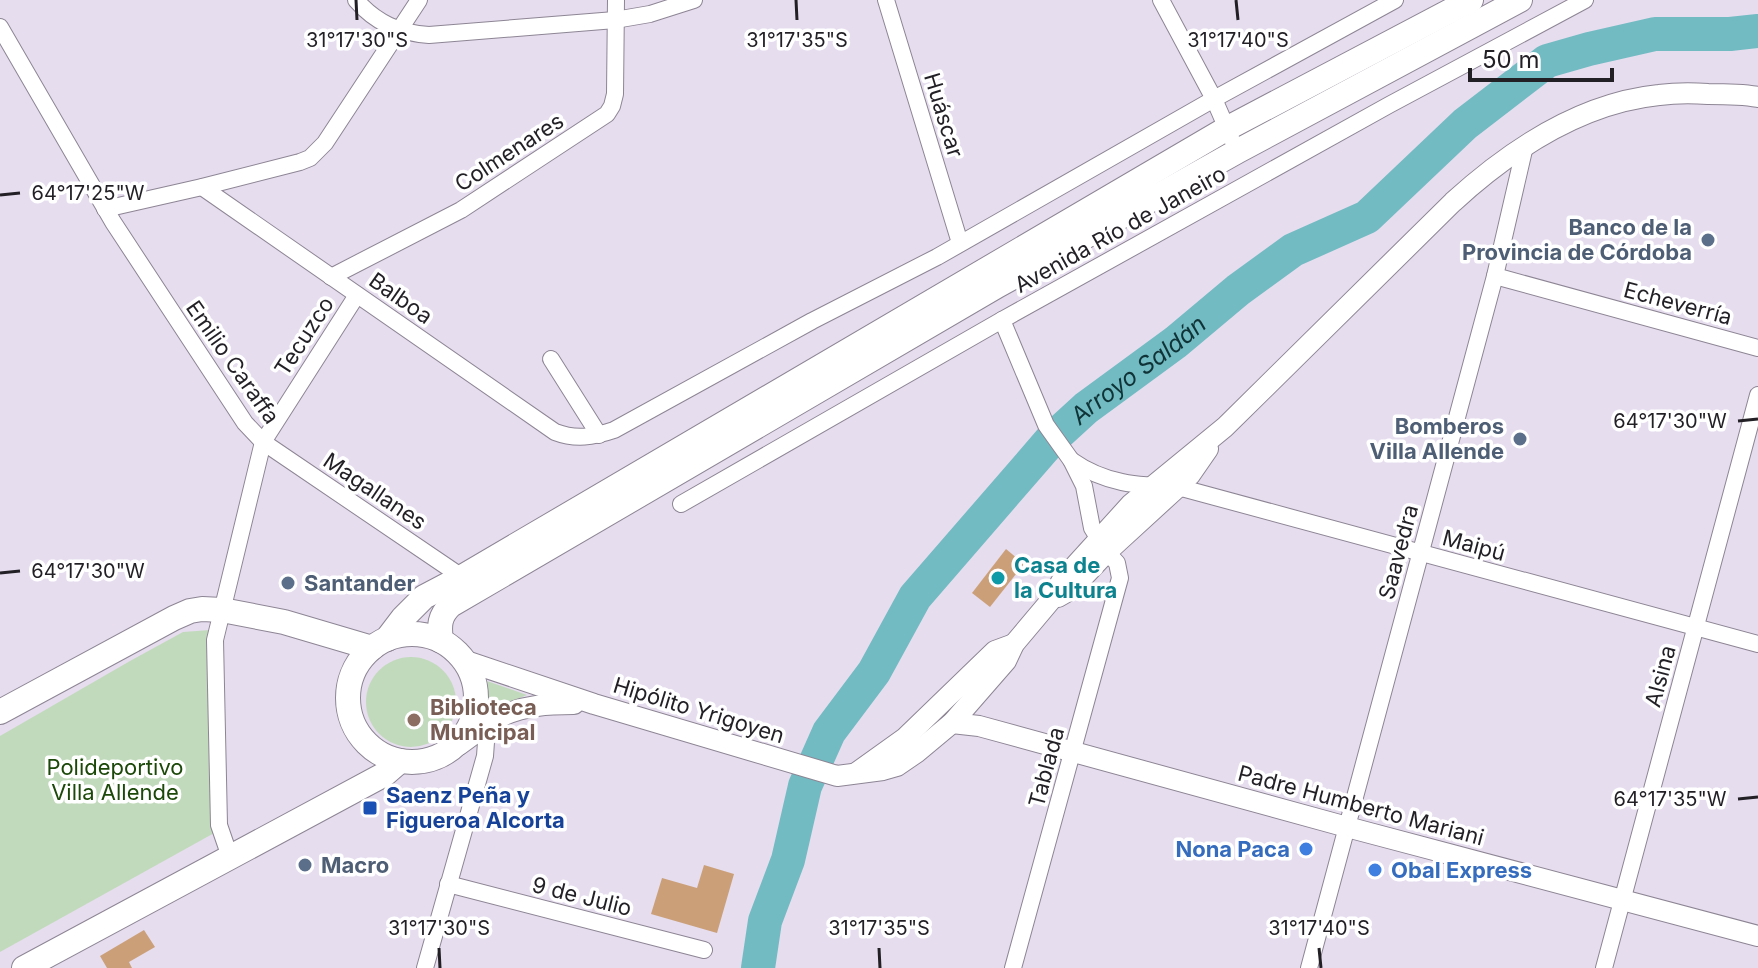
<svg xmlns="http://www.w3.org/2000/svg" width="1758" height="968" font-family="Inter,sans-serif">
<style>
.green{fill:#c2dabc}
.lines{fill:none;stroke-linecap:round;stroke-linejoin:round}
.river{stroke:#72bbc2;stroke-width:34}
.building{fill:#cba079}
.minor-casing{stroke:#8d8594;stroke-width:18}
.tertiary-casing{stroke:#8d8594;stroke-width:22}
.secondary-casing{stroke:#8d8594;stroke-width:26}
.minor{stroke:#fff;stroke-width:16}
.tertiary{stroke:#fff;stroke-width:20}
.secondary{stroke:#fff;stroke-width:24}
.ticks{fill:none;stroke:#221f25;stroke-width:3}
.service-dot{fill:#5c6f8a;stroke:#fff;stroke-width:3}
.culture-dot{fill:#0f9aa8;stroke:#fff;stroke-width:3}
.education-dot{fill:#8d6e63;stroke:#fff;stroke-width:3}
.transit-dot{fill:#1a4fb4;stroke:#fff;stroke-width:3}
.shop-dot{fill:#3f7fe0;stroke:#fff;stroke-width:3}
.labels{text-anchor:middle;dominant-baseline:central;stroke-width:7;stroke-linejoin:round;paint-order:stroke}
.street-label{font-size:22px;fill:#221f25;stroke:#fff}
.service-label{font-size:22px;font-weight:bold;fill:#4e5e75;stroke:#fff;text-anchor:end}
.culture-label{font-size:22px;font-weight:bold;fill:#0d838f;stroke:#fff;text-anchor:start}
.education-label{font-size:22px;font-weight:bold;fill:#785e54;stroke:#fff;text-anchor:start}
.park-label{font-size:22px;fill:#1c4909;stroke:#fff}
.transit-label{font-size:22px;font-weight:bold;fill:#164399;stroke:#fff;text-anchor:start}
.shop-label{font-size:22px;font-weight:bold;fill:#366cbe;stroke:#fff;text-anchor:end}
.water-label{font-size:24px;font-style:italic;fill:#0f3337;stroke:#fff}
.ticks-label{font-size:20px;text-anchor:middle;fill:#221f25;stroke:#fff;stroke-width:7;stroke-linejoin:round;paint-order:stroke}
</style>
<rect width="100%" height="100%" fill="#e6ddef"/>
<g class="green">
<path d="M 210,630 L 216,832 L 0,952 L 0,736 L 130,661 L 183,632 Z"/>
<circle cx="411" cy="702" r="45"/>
<path d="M 487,681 L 527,695 L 490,710 Z"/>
</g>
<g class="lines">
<path class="river" id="s1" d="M 758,968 L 765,921 L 788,860 L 805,786 L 829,732 L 874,672 L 915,597 L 1051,440 L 1086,408 L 1176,342 L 1238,290 L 1293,250 L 1367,217 L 1465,124 L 1547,61 L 1589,49 L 1655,34 L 1730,34 L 1758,31"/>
</g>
<g class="building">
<path d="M 1006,549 L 1024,564 L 990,607 L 972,593 Z"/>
<path d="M 704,865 L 734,874 L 717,933 L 651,914 L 662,878 L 697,888 Z"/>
<path d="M 144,930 L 155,947 L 129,962 L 132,968 L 107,968 L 100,956 Z"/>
</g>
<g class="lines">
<defs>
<g id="minor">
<path d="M 356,0 C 376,23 399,33 429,35 L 615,20 L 650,14 L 694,0"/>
<path d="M 886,0 L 960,243"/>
<path d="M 1161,0 L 1214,99 L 1231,138"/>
<path d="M 0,27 L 113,222 L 245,423 L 263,442 L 462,577"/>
<path d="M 202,187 L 555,432 C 576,440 593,437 614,430 L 812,321 L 937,257 L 1214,99 L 1395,0"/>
<path d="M 105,209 L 202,187 L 300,162 L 310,158 L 325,143 L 419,0"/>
<path d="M 1495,276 L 1758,348"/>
<path d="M 331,277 L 461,210 L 607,114 L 612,106 L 615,94 L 616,0"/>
<path d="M 1002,320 L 1046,425 L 1071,460 L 1084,486 L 1092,528 L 1107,552 L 1117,563 L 1120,578 L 1013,968"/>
<path d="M 551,359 L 599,435"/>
<path d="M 1071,460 C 1105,484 1138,486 1178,487 L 1758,644"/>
<path d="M 681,504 L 1002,320 L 1389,105 L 1585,0"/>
<path d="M 230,857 L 219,825 L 215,640 L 263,442 L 357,295"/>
<path d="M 448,884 L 704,950"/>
<path d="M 425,968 L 485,756 L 486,742 L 476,698"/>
<path d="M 1309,968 L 1495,276 L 1525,146"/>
<path d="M 1604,968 L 1758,395"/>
</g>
<g id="tertiary">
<path d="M 1058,597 L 1072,589 L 1107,552 L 1178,487 L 1190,475 L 1208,449"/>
<path d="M 463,660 L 594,704 L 837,776 L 883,770 L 897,766 L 916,753 L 952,723 L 1006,661 L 1014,644 L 1051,600 L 1062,580 L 1131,504 L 1225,427 L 1453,202 C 1510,150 1580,103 1659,95 C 1675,93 1692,93 1708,94 C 1725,94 1742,94 1758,97"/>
<path d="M 952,723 L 979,726 L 1347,827 L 1758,936"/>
<path d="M 459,745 C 472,736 486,724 500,717 C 524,705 549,704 574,704"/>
<path d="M 856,773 L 905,738 L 995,651 L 1014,644"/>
</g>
<g id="secondary">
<circle cx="412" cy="698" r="64"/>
<path d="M 387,639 L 403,618 L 424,597 L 462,577 L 1226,129 L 1471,0"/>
<path d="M 441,641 C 439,626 439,616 451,605 L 997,286 L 1238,151 L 1520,0"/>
<path d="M 0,712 L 174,618 L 190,611 L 202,609 L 222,610 L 284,622 L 372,648"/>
<path d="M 24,968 L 385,774 L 400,761"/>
</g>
</defs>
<use href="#minor" class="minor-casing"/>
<use href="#tertiary" class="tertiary-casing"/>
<use href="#secondary" class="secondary-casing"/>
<use href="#minor" class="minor"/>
<use href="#tertiary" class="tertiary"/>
<use href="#secondary" class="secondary"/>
</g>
<path class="ticks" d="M 356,0 L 357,20M 796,0 L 797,20M 1236,0 L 1238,20M 0,195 L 20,193M 1738,421 L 1758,419M 0,573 L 20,571M 1738,799 L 1758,797M 439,948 L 440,968M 879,948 L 880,968M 1319,948 L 1321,968"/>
<g class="service-dot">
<circle cx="1708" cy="240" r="8"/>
<circle cx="1520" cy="439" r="8"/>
<circle cx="288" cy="583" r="8"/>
<circle cx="305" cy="865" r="8"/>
</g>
<circle class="culture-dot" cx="998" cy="578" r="8"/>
<circle class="education-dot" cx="414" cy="720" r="8"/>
<rect class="transit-dot" x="362" y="800" width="16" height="16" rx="4"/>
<g class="shop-dot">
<circle cx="1306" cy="849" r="8"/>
<circle cx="1375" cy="870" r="8"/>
</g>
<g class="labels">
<g class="street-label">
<text transform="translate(944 115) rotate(73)">Huáscar</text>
<text transform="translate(509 152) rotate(-33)">Colmenares</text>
<text transform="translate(1120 229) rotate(-29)">Avenida Río de Janeiro</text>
<text transform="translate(401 298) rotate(35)">Balboa</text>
<text transform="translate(1678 303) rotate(15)">Echeverría</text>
<text transform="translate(304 336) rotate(-57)">Tecuzco</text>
<text transform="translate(233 362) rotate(55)">Emilio Caraffa</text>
<text transform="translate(375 491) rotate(34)">Magallanes</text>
<text transform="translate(1474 545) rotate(15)">Maipú</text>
<text transform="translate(1398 552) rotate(-75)">Saavedra</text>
<text transform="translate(1660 676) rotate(-75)">Alsina</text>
<text transform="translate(699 710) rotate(17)">Hipólito Yrigoyen</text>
<text transform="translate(1046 767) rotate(-75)">Tablada</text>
<text transform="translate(1361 805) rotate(15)">Padre Humberto Mariani</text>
<text transform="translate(582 896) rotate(14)">9 de Julio</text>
</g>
<g class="service-label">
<text x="1692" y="227">Banco de la<tspan x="1692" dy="25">Provincia de Córdoba</tspan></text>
<text x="1504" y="426">Bomberos<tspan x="1504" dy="25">Villa Allende</tspan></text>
<text x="304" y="583" text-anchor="start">Santander</text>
<text x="321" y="865" text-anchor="start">Macro</text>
</g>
<g class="culture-label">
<text x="1014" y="565">Casa de<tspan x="1014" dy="25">la Cultura</tspan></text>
</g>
<g class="education-label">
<text x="430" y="707">Biblioteca<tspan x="430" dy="25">Municipal</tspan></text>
</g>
<g class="park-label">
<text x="115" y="767">Polideportivo<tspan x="115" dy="25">Villa Allende</tspan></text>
</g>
<g class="transit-label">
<text x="386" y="795">Saenz Peña y<tspan x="386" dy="25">Figueroa Alcorta</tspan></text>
</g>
<g class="shop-label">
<text x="1290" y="849">Nona Paca</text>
<text x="1391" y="870" text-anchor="start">Obal Express</text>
</g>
<g class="water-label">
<text stroke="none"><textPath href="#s1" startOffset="728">Arroyo Saldán</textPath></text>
</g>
</g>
<g class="ticks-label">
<text x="357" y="47">31°17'30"S</text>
<text x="797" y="47">31°17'35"S</text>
<text x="1238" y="47">31°17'40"S</text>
<text x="88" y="200">64°17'25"W</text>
<text x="1670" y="428">64°17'30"W</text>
<text x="88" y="578">64°17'30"W</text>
<text x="1670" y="806">64°17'35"W</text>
<text x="439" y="935">31°17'30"S</text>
<text x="879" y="935">31°17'35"S</text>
<text x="1319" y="935">31°17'40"S</text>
</g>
<path d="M1470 68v12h142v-12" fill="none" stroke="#221f25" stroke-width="4"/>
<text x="1482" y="68" font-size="24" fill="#221f25" stroke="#ffffff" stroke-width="6" paint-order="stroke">50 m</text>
</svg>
